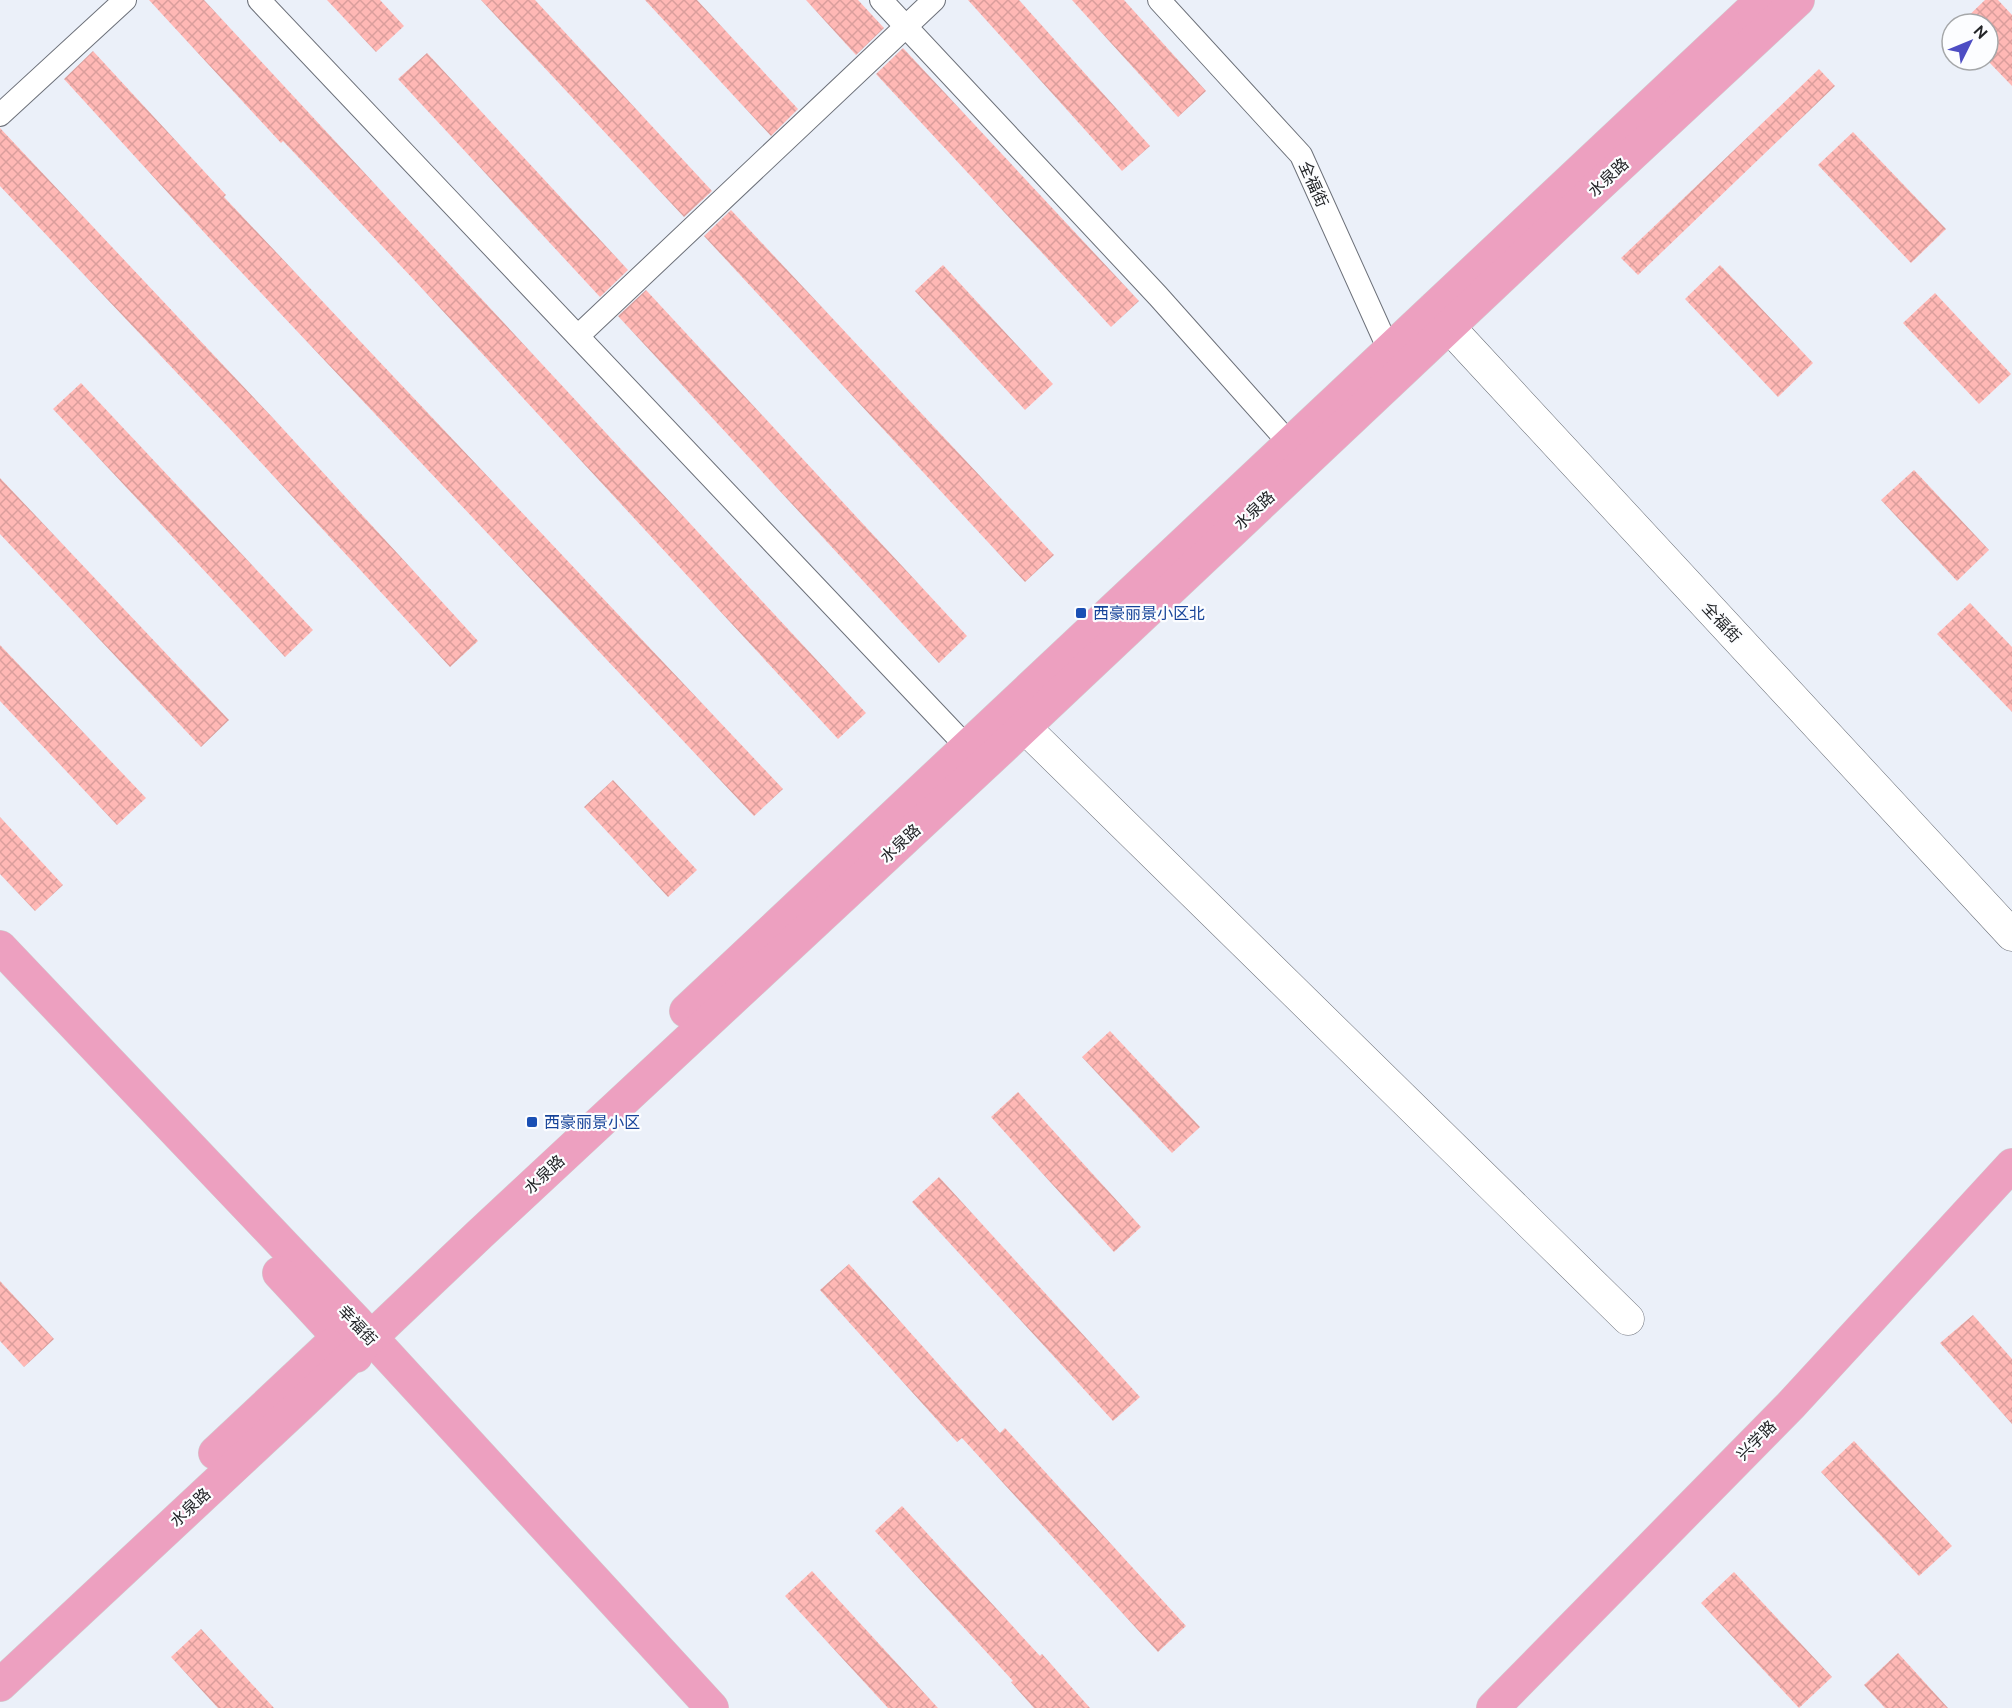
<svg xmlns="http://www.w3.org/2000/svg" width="2012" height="1708" font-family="Ubuntu,'Noto Sans SC',sans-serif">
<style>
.building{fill:url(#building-cross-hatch)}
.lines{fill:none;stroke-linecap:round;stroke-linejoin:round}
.street-casing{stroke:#6c7079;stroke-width:24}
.secondary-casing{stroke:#6c7079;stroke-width:33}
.primary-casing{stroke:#cfcfd0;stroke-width:34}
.street{stroke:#fff;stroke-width:22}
.secondary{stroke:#fff;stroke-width:32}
.primary{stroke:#eda0c0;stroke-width:33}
.transit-dot{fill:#1a4fb4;stroke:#fcfdff;stroke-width:2}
.labels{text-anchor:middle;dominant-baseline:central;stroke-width:4.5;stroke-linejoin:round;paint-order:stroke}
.street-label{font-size:16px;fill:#232528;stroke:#fcfdff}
.transit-label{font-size:16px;fill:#164399;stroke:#fcfdff;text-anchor:start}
</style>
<defs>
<pattern id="building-cross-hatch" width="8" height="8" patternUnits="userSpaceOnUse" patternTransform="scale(1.5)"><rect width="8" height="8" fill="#ffb8b5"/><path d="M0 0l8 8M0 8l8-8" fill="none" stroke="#da9e9c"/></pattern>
</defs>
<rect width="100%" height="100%" fill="#ebf0f9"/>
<g class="building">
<path d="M 149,0 L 204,0 L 866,713 L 838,739 L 416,282 L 283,141 L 281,143 Z"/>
<path d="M 327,0 L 380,0 L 404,26 L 376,52 Z"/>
<path d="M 481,0 L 535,0 L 712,191 L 684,217 Z"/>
<path d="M 645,0 L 697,0 L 798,109 L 771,136 Z"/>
<path d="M 806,0 L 858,0 L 884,28 L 856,55 Z"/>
<path d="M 968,0 L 1019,0 L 1150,146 L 1122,171 Z"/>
<path d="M 1072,0 L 1124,0 L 1206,91 L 1178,117 Z"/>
<path d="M 1985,0 L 1998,0 L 2012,15 L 2012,86 L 1988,61 L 1988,24 L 1960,24 Z"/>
<path d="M 903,48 L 1139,301 L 1111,327 L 876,74 Z"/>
<path d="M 93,51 L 226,195 L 224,197 L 783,789 L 754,816 L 212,241 L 64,79 Z"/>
<path d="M 427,53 L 628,270 L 600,297 L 398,79 Z"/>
<path d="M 1819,69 L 1835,86 L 1638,275 L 1621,258 Z"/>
<path d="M 0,128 L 272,417 L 478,641 L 450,667 L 229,428 L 0,186 Z"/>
<path d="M 1853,132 L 1946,229 L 1911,263 L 1818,165 Z"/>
<path d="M 731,210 L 1054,555 L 1025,582 L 704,236 Z"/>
<path d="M 943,265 L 1053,384 L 1025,410 L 915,291 Z"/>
<path d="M 1720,265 L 1813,363 L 1778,397 L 1685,299 Z"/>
<path d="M 646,290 L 967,636 L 939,663 L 618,316 Z"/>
<path d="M 1935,293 L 2011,374 L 1979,404 L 1903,323 Z"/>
<path d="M 81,383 L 313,630 L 285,657 L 53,409 Z"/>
<path d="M 1914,470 L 1989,550 L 1957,581 L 1881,500 Z"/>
<path d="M 0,478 L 229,720 L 201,747 L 0,534 Z"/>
<path d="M 1970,603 L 2012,647 L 2012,712 L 1937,634 Z"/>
<path d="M 0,645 L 146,798 L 117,825 L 0,701 Z"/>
<path d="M 613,780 L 697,870 L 668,897 L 584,807 Z"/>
<path d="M 0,817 L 63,885 L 35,911 L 0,874 Z"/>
<path d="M 1110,1031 L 1200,1127 L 1172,1153 L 1082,1057 Z"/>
<path d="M 1018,1092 L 1141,1227 L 1114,1252 L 991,1117 Z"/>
<path d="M 939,1177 L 1140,1397 L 1113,1421 L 912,1202 Z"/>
<path d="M 849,1264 L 1000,1433 L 1005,1428 L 1186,1626 L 1158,1652 L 962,1438 L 957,1442 L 820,1290 Z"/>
<path d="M 0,1281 L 54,1339 L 24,1367 L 0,1341 Z"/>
<path d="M 1973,1315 L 2012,1359 L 2012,1424 L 1940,1343 Z"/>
<path d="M 1854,1441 L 1952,1546 L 1919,1576 L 1821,1472 Z"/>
<path d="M 902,1506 L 1040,1656 L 1042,1654 L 1090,1708 L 1034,1708 L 1011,1682 L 1013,1681 L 875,1531 Z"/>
<path d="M 812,1571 L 938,1708 L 888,1708 L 785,1596 Z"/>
<path d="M 1734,1572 L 1832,1677 L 1799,1708 L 1701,1603 Z"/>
<path d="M 201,1629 L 274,1708 L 218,1708 L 171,1657 Z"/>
<path d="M 1898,1653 L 1948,1708 L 1885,1708 L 1864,1685 Z"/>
</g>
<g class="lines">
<defs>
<g id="street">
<path d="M 259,0 L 967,747"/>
<path d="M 881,0 L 1158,296 L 1290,444"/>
<path d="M 1159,0 L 1301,155 L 1389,350 L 1397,359"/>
<path d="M 0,115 L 125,0"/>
<path d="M 578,336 L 934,0"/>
</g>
<g id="secondary">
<path d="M 1434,308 L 1449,327 L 2012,935"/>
<path d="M 1007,710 L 1628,1319"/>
</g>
<g id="primary">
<path d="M 0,947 L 356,1321 L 712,1708"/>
<path d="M 686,1011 L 1762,0"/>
<path d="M 279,1273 L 356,1356"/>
<path d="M 215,1453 L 329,1346"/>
<path d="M 0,1685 L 300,1405 L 481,1233 L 1001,749 L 1594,190 L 1798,0"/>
<path d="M 1493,1708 L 1791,1405 L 2012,1165"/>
</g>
</defs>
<use href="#street" class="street-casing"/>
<use href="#secondary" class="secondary-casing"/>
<use href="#primary" class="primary-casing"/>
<use href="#street" class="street"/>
<use href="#secondary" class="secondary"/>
<use href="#primary" class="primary"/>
</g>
<g class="transit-dot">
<rect x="1075" y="607" width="12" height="12" rx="3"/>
<rect x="526" y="1116" width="12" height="12" rx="3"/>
</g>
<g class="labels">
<g class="street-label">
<text transform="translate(1608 177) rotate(-43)">水泉路</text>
<text transform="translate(1314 184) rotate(66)">全福街</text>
<text transform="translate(1254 510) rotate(-43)">水泉路</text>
<text transform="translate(1722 622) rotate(47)">全福街</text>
<text transform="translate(900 843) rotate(-43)">水泉路</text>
<text transform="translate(544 1174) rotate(-43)">水泉路</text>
<text transform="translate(358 1325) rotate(47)">幸福街</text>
<text transform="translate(1756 1440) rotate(-45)">兴学路</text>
<text transform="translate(190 1507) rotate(-43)">水泉路</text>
</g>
<g class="transit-label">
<text x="1093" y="613">西豪丽景小区北</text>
<text x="544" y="1122">西豪丽景小区</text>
</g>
</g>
<g transform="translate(1970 42) rotate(47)"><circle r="28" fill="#fcfdff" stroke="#a5a7a9" stroke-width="1.5"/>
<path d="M0-4.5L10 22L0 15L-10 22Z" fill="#4d4dc3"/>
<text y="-9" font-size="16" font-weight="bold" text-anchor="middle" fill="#232528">N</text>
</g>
</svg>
